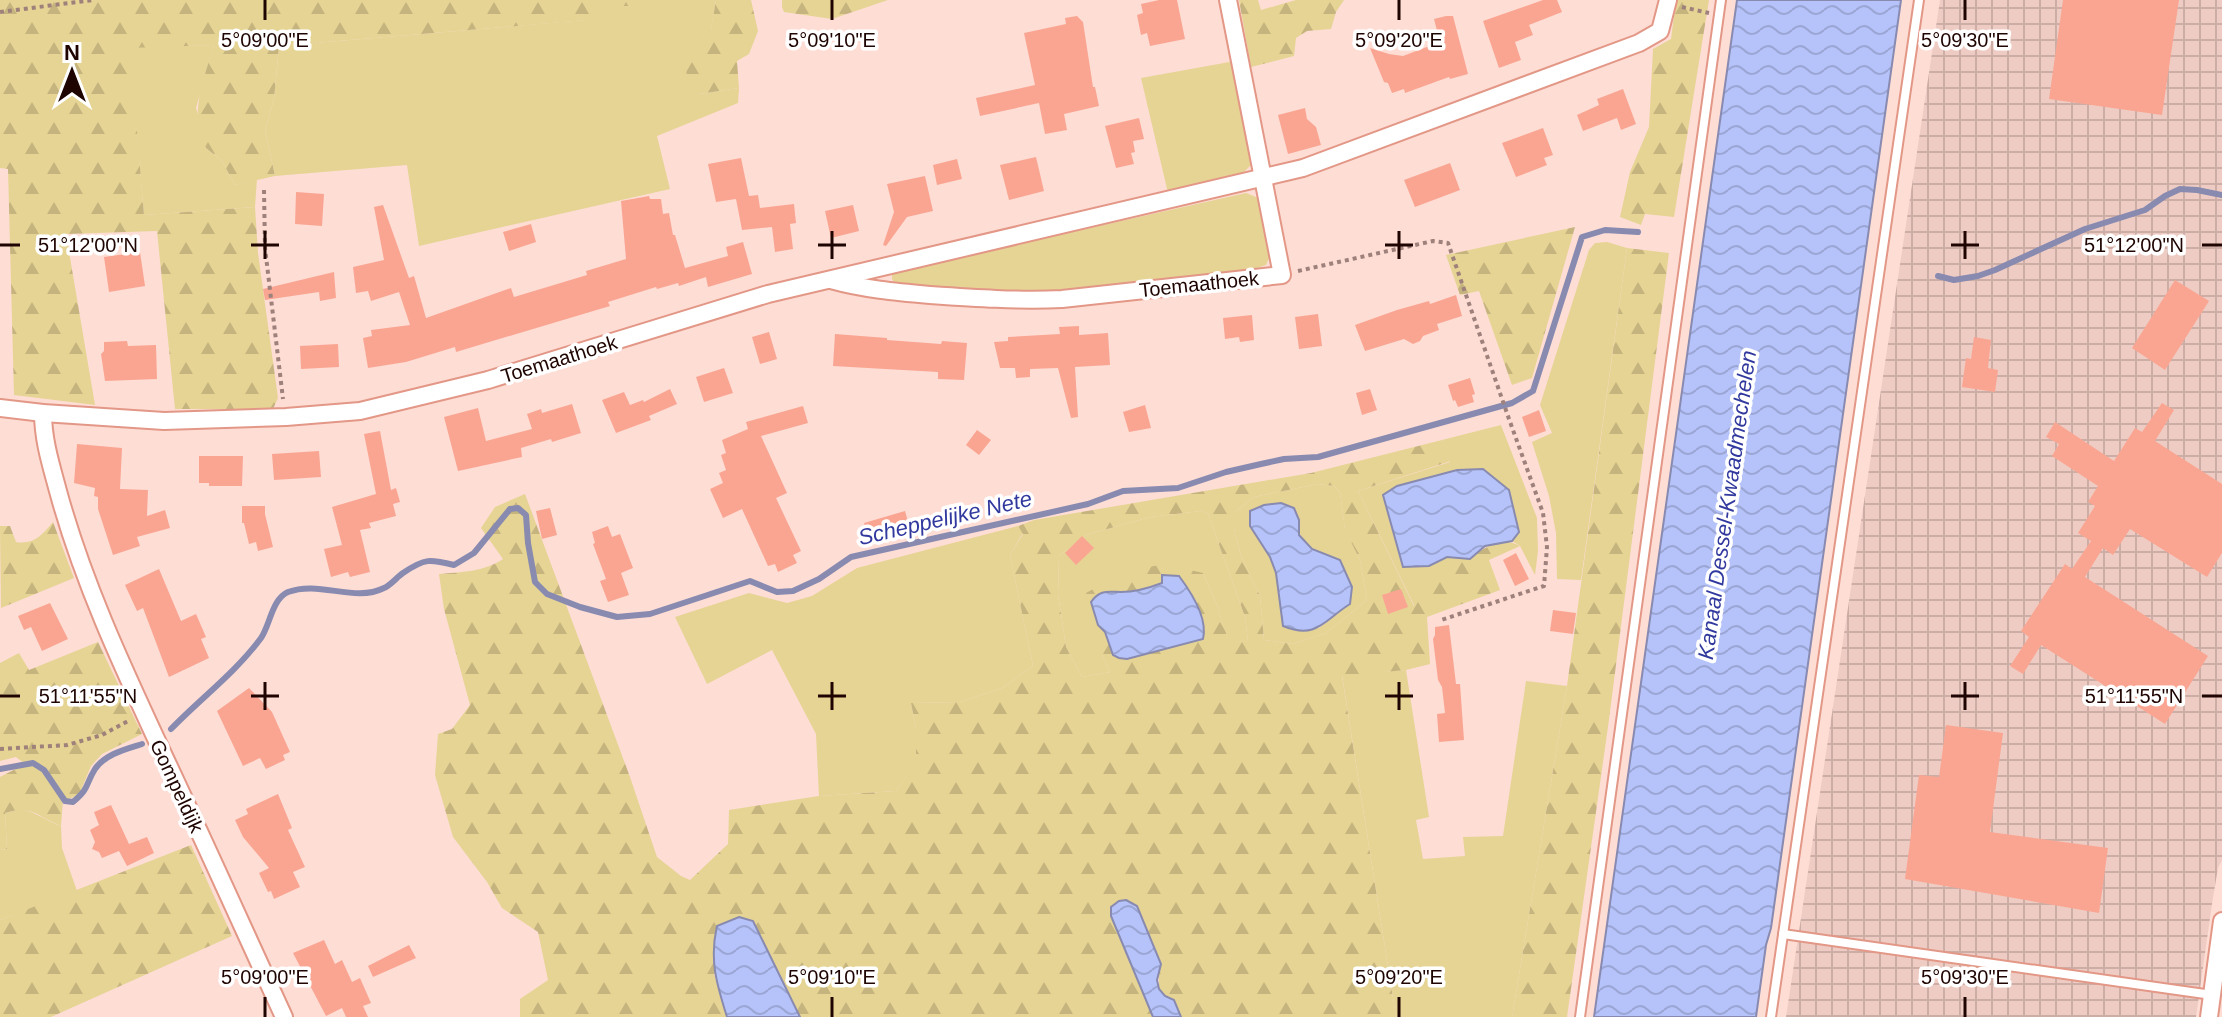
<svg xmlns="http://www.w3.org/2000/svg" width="2222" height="1017" font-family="Arial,sans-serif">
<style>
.industrial{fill:url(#industrial-grid)}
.grass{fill:#e6d494;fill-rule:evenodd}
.forest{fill:url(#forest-firs);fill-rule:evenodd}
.water{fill:url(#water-waves);stroke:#888ab0;stroke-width:2}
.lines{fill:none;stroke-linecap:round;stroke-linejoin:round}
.stream{stroke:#888ab0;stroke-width:6}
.building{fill:#faa592}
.lane-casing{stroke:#e39786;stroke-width:12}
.street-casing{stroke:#e39786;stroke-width:20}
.path{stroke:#9f817b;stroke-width:4;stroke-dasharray:4 4;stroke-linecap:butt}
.lane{stroke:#fff;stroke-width:8}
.street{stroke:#fff;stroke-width:16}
.ticks{fill:none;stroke:#1f0502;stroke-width:3}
.labels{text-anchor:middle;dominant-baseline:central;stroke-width:7;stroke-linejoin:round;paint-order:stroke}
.street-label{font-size:20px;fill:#1f0502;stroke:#fff}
.water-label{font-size:22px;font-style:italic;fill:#31399e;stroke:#fff}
.ticks-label{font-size:20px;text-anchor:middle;fill:#1f0502;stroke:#fff;stroke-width:7;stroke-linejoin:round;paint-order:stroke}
</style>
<defs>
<pattern id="industrial-grid" width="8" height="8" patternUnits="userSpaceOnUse" patternTransform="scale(2)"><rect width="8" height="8" fill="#efccc3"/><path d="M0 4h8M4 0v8" fill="none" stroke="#ccaea6"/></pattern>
<pattern id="forest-firs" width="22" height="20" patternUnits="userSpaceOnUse" patternTransform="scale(2)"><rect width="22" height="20" fill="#e6d494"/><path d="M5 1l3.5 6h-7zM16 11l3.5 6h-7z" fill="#c5b47e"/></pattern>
<pattern id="water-waves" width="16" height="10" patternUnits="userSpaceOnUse" patternTransform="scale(2)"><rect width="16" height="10" fill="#b5c3fa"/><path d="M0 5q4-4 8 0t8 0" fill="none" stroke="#9ba6d5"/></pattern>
</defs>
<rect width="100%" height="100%" fill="#feddd5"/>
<path class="industrial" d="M 1940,0 L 2222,0 L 2222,860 L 2218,868 L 2212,904 L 2196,1017 L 1786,1017 Z"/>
<g class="grass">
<path d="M 642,0 L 716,0 L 711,30 L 699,39 L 699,94 L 739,88 L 738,103 L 657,136 L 670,189 L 419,246 L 407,165 L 275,176 L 265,130 L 274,99 L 279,46 L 586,20 L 591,6 L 641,6 Z"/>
<path d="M 214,45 L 196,108 L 206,148 L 222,161 L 235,185 L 257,179 L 255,207 L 144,215 L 129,47 Z"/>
<path d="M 1235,61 L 1254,162 L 1239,177 L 1168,193 L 1141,78 Z"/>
<path d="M 1246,193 L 1261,199 L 1272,252 L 1266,265 L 1252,270 L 1063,292 L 990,292 L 895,284 L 892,279 L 892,274 L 897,271 Z"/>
<path d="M 1607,242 L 1627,248 L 1581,580 L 1557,579 L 1556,533 L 1549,496 L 1532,442 L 1552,433 L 1540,405 L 1589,250 L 1595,243 Z"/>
<path d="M 1501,425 L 1537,518 L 1538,551 L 1535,575 L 1520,546 L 1512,541 L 1519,532 L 1516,521 L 1439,476 L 1398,486 L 1383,496 L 1402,566 L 1429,566 L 1415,607 L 1358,491 L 1450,462 L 1442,440 Z"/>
<path d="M 1318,484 L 1334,486 L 1340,492 L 1345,529 L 1360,560 L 1367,600 L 1326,633 L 1293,644 L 1264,640 L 1260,596 L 1241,556 L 1234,529 L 1234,513 L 1254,497 ZM 1299,520 L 1298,535 L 1312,549 L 1340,560 L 1350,604 L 1319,628 L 1283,626 L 1276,573 L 1270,557 L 1250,526 Z"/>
<path d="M 1201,511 L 1208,514 L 1245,617 L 1248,641 L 1229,643 L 1216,603 L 1203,573 L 1102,655 L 1110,672 L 1082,677 L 1066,647 L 1058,594 L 1059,556 L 1086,535 L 1150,517 Z"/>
<path d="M 1018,526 L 1023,533 L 1010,555 L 1033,666 L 1002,688 L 960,702 L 911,703 L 916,728 L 916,764 L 896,791 L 819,796 L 816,734 L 772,650 L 707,684 L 675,617 L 749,593 L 787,603 L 812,596 L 857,568 Z"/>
<path d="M 1406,670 L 1429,817 L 1416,820 L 1423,859 L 1465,856 L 1463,837 L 1503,836 L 1526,681 L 1567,686 L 1512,1017 L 1396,1017 L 1342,675 Z"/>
<path d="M 21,809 C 36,812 47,821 61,826 L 62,848 L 77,891 L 0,920 L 0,850 L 7,849 L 5,813 Z"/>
</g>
<g class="forest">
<path d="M 0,0 L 642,0 L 642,6 L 592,6 L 587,20 L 279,46 L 274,99 L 265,130 L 275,176 L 235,185 L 222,161 L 206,148 L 196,126 L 200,90 L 214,45 L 130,48 L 144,215 L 255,207 L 258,253 L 278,398 L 273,409 L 175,409 L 157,231 L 66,234 L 95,405 L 14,395 L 8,169 L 0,168 Z"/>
<path d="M 716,0 L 751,0 L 758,31 L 749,54 L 737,61 L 739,88 L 699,94 L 688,81 L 683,55 L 699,39 L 711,29 Z"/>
<path d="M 782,0 L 888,0 L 832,19 L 784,12 L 782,7 Z"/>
<path d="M 1239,0 L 1258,0 L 1261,10 L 1296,0 L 1344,0 L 1336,12 L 1331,29 L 1307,31 L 1296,38 L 1294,56 L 1251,67 Z"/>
<path d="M 1676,0 L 1709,0 L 1674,217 L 1645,214 L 1641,225 L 1620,217 L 1630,172 L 1649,127 L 1653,49 L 1671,39 Z"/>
<path d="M 1575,227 L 1532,378 L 1512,385 L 1479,291 L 1460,295 L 1446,255 Z"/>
<path d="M 1627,248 L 1669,253 L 1608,727 L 1567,1017 L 1512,1017 L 1567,686 Z"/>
<path d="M 1442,440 L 1451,461 L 1358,491 L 1414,606 L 1429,566 L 1447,557 L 1470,559 C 1484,547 1502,536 1520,546 L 1489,560 L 1500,590 L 1427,617 L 1430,664 L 1406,670 L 1342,676 L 1396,1017 L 1181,1017 L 1174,1000 L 1165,996 L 1159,989 L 1159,970 L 1111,916 L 1153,1017 L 800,1017 L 753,921 L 714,974 L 727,1017 L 520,1017 L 520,999 L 548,980 L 538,932 L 502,908 L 487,882 L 453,837 L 435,775 L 438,734 L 452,729 L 470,705 L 444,609 L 439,574 C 461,572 484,572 503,559 L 481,528 L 495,507 L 525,494 L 630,777 L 657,857 L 681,876 L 690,880 L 728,844 L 729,810 L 819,796 L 896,791 L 916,763 L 916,728 L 911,703 L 960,702 L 1002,688 L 1033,666 L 1010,555 L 1023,534 L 1018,526 L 1034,520 L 1311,473 ZM 1318,484 L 1334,486 L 1340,492 L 1345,530 L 1360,560 L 1367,600 L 1326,633 L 1293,644 L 1264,640 L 1260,596 L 1241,556 L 1234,529 L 1234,513 L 1254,497 ZM 1201,511 L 1208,514 L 1245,617 L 1248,641 L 1229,642 L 1216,603 L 1203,573 L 1164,564 L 1124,572 L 1086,593 L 1102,655 L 1110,672 L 1082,677 L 1066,647 L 1058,594 L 1059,556 L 1086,535 L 1150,517 ZM 1162,583 L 1107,636 L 1098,625 L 1091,602 L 1109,590 C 1126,595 1146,590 1162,583 Z"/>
<path d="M 53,522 L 74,578 L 1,608 L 0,526 L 10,526 L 16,542 C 34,545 42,535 53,522 Z"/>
<path d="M 98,642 L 142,734 L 102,754 L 91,766 L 79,795 L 63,801 L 61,826 C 38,817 33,805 5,813 L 7,849 L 0,850 L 0,777 L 25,764 L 16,757 L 0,761 L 0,663 L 19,653 L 29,670 Z"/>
<path d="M 191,845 L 232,936 L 51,1017 L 0,1017 L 0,920 Z"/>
</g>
<g class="water">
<path d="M 1737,0 L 1901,0 L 1771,928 L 1766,945 L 1756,1017 L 1594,1017 Z"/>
<path d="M 1483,469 L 1509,490 L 1519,532 L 1512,541 L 1485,546 L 1470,559 L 1447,557 L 1429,566 L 1403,567 L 1383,495 L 1397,486 L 1457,470 Z"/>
<path d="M 1281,503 L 1294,508 L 1299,520 L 1299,535 L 1312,549 L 1340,560 L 1352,587 L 1350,604 C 1324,620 1317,640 1283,626 L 1276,573 L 1270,557 L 1250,526 L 1250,511 L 1264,505 Z"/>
<path d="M 1162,575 L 1179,576 C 1191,592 1208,619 1203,639 L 1127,659 L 1119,658 L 1113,655 L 1105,632 L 1098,625 L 1091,602 C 1100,589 1108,592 1121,592 C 1135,592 1149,588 1162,583 Z"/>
<path d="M 1126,900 L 1137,906 L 1161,964 L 1157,980 L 1159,989 L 1165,996 L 1174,1000 L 1181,1017 L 1153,1017 L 1111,916 L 1111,907 L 1119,901 Z"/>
<path d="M 739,917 L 753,921 L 800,1017 L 727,1017 C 717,985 709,960 717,926 Z"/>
</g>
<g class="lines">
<g class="stream">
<path d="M 1938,276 L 1954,280 L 1978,276 L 1995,270 L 2085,229 L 2145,210 L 2165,196 L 2180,189 L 2197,190 L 2222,195"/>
<path d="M 171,729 C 200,699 236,672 261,638 C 270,625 272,599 288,592 C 320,580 354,603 384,588 C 391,585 397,577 403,573 C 425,558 430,559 454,565 L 474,553 L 510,509 L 518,508 L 526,515 L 528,543 L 535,582 L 547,594 L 580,607 L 617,617 L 650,614 L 750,581 L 777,592 L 793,591 L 819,579 L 851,557 L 1088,504 L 1123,491 L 1178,488 L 1226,472 L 1261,464 L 1284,459 L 1318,457 L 1512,403 L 1533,391 L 1582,237 L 1605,230 L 1638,232"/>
<path d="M 0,769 L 33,763 L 44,770 L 65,801 L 73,802 C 90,788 85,785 95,769 C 105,754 126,749 142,744"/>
</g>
</g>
<g class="building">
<path d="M 1159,0 L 1177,0 L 1185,39 L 1150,46 L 1147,33 L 1141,35 L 1137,15 L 1143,13 L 1141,4 Z"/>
<path d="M 1543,0 L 1557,0 L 1562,12 L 1529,25 L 1533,35 L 1515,42 L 1521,60 L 1499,68 L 1483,21 Z"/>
<path d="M 2063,0 L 2179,0 L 2162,115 L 2049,99 Z"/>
<path d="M 1077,16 L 1083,22 L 1093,87 L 1095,87 L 1099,106 L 1064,114 L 1067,130 L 1045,134 L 1039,103 L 980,116 L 976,98 L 1035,85 L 1024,33 L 1066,24 L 1065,18 Z"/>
<path d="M 1446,16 L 1453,16 L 1468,74 L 1450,79 L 1449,77 L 1405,93 L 1404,89 L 1392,93 L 1388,83 L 1384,82 L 1370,48 L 1389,54 L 1403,56 L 1440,42 L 1434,19 Z"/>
<path d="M 1623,89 L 1636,124 L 1621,130 L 1617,118 L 1583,131 L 1577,115 L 1599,105 L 1597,99 Z"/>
<path d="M 1305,108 L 1307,119 L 1316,127 L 1321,145 L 1288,154 L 1278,115 Z"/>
<path d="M 1139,118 L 1144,139 L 1133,141 L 1135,152 L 1131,153 L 1134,164 L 1116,168 L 1105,126 Z"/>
<path d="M 1543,128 L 1553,155 L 1544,158 L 1547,165 L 1516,177 L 1502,143 Z"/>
<path d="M 1036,157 L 1044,191 L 1009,200 L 1000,165 Z"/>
<path d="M 741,158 L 749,196 L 758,195 L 760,208 L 794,204 L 796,223 L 790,224 L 793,249 L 775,252 L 772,227 L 742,230 L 736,199 L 716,202 L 708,164 Z"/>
<path d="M 957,159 L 962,179 L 937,185 L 933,165 Z"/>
<path d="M 1450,163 L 1460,190 L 1415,207 L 1404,180 Z"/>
<path d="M 925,176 L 933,211 L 907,217 L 886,246 L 883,245 L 894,212 L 887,184 Z"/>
<path d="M 296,192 L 324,194 L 322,226 L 295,224 Z"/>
<path d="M 649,196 L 650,199 L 661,199 L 663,214 L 669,213 L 673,235 L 675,235 L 685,268 L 728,256 L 726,247 L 743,242 L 752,274 L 708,287 L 706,277 L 679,286 L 678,283 L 657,289 L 656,287 L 608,302 L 610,306 L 456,352 L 455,347 L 406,362 L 368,368 L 363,338 L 372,336 L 371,330 L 410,325 L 399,292 L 371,301 L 368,291 L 356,293 L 353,267 L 384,260 L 374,207 L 383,205 L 409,278 L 414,276 L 426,318 L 511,288 L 514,297 L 587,275 L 586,271 L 626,259 L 621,201 Z"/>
<path d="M 853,205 L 859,231 L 831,238 L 825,211 Z"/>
<path d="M 531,224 L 536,242 L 509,251 L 503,232 Z"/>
<path d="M 140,252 L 145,286 L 109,292 L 104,257 Z"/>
<path d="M 334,272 L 336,298 L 320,301 L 319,292 L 265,300 L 263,289 Z"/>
<path d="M 2175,280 L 2209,301 L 2165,370 L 2132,348 Z"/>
<path d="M 1456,295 L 1462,316 L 1437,324 L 1439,330 L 1423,336 L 1420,341 L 1413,344 L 1404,339 L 1365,351 L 1355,325 L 1397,310 L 1429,301 L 1430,304 Z"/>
<path d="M 1318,314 L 1322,346 L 1299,349 L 1295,317 Z"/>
<path d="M 1252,315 L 1254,340 L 1240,342 L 1239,337 L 1225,339 L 1223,318 Z"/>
<path d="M 1079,326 L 1079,335 L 1108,333 L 1110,365 L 1075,367 L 1078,417 L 1071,418 L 1058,368 L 1030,369 L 1030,377 L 1016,378 L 1015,368 L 1000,368 L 994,342 L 1008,341 L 1008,337 L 1060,334 L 1059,327 Z"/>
<path d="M 769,332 L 777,359 L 760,364 L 752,337 Z"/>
<path d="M 835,334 L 887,338 L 887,340 L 941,344 L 942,341 L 967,343 L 964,380 L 938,379 L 938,372 L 833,366 Z"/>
<path d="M 1974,337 L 1991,340 L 1988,368 L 1998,370 L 1995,392 L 1962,387 L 1966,358 L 1971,359 Z"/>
<path d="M 127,341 L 128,346 L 156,345 L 157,379 L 105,381 L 101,354 L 104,351 L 104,342 Z"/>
<path d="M 338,344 L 339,367 L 301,369 L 300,346 Z"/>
<path d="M 724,368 L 733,393 L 704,402 L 696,377 Z"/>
<path d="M 1470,378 L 1475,394 L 1472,395 L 1474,402 L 1458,407 L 1455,400 L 1453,401 L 1448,385 Z"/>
<path d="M 670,389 L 677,404 L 649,416 L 651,420 L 616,433 L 602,400 L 624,392 L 630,405 L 643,400 L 644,402 Z"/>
<path d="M 1370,389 L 1377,410 L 1362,415 L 1356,393 Z"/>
<path d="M 2162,403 L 2174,410 L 2155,441 L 2222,484 L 2222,553 L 2207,577 L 2130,529 L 2113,555 L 2103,548 L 2085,577 L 2208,656 L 2165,724 L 2041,645 L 2023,674 L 2010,666 L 2029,637 L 2021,631 L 2065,564 L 2072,569 L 2091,541 L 2078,533 L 2095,506 L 2088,502 L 2098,486 L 2052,456 L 2059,444 L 2046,437 L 2055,422 L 2114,461 L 2135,428 L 2142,432 Z"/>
<path d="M 572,404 L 581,433 L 552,442 L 551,439 L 521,448 L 522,457 L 458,471 L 444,417 L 478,408 L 486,441 L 532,429 L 527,414 L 541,409 L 542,413 Z"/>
<path d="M 1145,405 L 1151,428 L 1129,432 L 1123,412 Z"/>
<path d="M 803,406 L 808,423 L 761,436 L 787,493 L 776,498 L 801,551 L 793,555 L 797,563 L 778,572 L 775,564 L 768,566 L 742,509 L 723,518 L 710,489 L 723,483 L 719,473 L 726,470 L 721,455 L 726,453 L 722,440 L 748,429 L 746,422 Z"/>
<path d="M 1539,410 L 1546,431 L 1529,437 L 1522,417 Z"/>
<path d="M 977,430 L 991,440 L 979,455 L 966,445 Z"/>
<path d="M 380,431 L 391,490 L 396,488 L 400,502 L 393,504 L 396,516 L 369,523 L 371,528 L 360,530 L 370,572 L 350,577 L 348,572 L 331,577 L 324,549 L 342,545 L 332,507 L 376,494 L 364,434 Z"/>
<path d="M 77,444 L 122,448 L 120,489 L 148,490 L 147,516 L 165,510 L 170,528 L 137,537 L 140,546 L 113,555 L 98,509 L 98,497 L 94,496 L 95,488 L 74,483 Z"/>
<path d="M 319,451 L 321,477 L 274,480 L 272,454 Z"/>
<path d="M 199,456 L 243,456 L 242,486 L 209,486 L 209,483 L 199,483 Z"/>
<path d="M 242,506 L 265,506 L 265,514 L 273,547 L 258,551 L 256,542 L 249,544 L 244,523 L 242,523 Z"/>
<path d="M 550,508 L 557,535 L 542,539 L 536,511 Z"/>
<path d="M 905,511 L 910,529 L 869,540 L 864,523 Z"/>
<path d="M 608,526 L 612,537 L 620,534 L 633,568 L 621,573 L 629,595 L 608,602 L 600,581 L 606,579 L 593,544 L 595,543 L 592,532 Z"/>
<path d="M 1082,536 L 1094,548 L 1076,565 L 1065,553 Z"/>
<path d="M 1516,553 L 1529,579 L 1515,586 L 1503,560 Z"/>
<path d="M 159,569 L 181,621 L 196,614 L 206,637 L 201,639 L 209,658 L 169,677 L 143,608 L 137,611 L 125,585 Z"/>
<path d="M 1401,589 L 1408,607 L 1388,614 L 1382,595 Z"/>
<path d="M 50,603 L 68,639 L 42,651 L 31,627 L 24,630 L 18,616 Z"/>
<path d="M 1553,610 L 1576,613 L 1573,634 L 1550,631 Z"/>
<path d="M 1449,625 L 1456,684 L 1460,684 L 1464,740 L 1439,742 L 1437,714 L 1445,713 L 1442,687 L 1438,680 L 1433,639 L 1435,635 L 1435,627 Z"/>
<path d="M 249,688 L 272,712 L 290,752 L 283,755 L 285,760 L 266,769 L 260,758 L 243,766 L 217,711 Z"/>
<path d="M 1946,725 L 2003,733 L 1990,832 L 2108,848 L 2099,913 L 1905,879 L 1919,775 L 1939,777 Z"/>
<path d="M 278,794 L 292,828 L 288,830 L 305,867 L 293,872 L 300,887 L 274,899 L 271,891 L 268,892 L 259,873 L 269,868 L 243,837 L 235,820 L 248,814 L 246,809 Z"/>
<path d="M 111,805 L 129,844 L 147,837 L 154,853 L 127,866 L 119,851 L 102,858 L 99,852 L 92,849 L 95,842 L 90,830 L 99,825 L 94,812 Z"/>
<path d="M 324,940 L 335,964 L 342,960 L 352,982 L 360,978 L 371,1003 L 363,1006 L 368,1017 L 346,1017 L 342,1008 L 326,1016 L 293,953 Z"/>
<path d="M 409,945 L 416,958 L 373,977 L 368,966 Z"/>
</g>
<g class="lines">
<defs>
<g id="lane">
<path d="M 1783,934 L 2212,995"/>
<path d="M 1580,1017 L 1721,0"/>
<path d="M 1771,1017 L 1919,0"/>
</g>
<g id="street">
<path d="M 831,280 C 863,289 896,292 930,295 C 974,298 1018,301 1062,299 L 1282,275 L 1228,0"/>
<path d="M 0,408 L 43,413 L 164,421 L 286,417 L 360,411 L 488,380 L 768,294 L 1303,168 L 1639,43 L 1660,31 L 1668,0"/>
<path d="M 43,413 C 43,440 51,465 58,491 C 83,583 124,670 164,756 C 205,843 244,930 284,1017"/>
<path d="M 2209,1017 L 2222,921"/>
</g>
</defs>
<use href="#lane" class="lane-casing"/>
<use href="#street" class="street-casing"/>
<g class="path">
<path d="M 1682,7 L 1709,13"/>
<path d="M 0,12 L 93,0"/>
<path d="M 264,190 L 265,248 L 283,399"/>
<path d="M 1298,271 L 1433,241 L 1448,243 L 1509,419 L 1543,513 L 1547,547 L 1544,586 L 1441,620"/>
<path d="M 0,749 L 67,745 L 102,735 L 128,721"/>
</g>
<use href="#lane" class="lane"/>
<use href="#street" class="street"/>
</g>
<path class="ticks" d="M 265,0 L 265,20M 832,0 L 832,20M 1399,0 L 1399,20M 1965,0 L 1965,20M 265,231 L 265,259M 832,231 L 832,259M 1399,231 L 1399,259M 1965,231 L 1965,259M 0,245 L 20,245M 251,245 L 279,245M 818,245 L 846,245M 1385,245 L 1413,245M 1951,245 L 1979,245M 2202,245 L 2222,245M 265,682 L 265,710M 832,682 L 832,710M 1399,682 L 1399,710M 1965,682 L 1965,710M 0,696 L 20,696M 251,696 L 279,696M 818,696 L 846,696M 1385,696 L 1413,696M 1951,696 L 1979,696M 2202,696 L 2222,696M 265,997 L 265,1017M 832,997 L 832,1017M 1399,997 L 1399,1017M 1965,997 L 1965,1017"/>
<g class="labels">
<g class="street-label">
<text transform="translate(1199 284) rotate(-6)">Toemaathoek</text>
<text transform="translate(559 359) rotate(-17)">Toemaathoek</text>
<text transform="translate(177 786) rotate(65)">Gompeldijk</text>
</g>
<g class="water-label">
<text transform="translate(1727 505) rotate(-82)">Kanaal Dessel-Kwaadmechelen</text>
<text transform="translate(945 518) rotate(-13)">Scheppelijke Nete</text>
</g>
</g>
<g class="ticks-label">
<text x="265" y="47">5°09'00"E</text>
<text x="832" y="47">5°09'10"E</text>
<text x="1399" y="47">5°09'20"E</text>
<text x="1965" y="47">5°09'30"E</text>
<text x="88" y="252">51°12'00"N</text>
<text x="2134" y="252">51°12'00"N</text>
<text x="88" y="703">51°11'55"N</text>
<text x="2134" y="703">51°11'55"N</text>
<text x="265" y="984">5°09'00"E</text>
<text x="832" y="984">5°09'10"E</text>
<text x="1399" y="984">5°09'20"E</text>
<text x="1965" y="984">5°09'30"E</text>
</g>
<g transform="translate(72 72)" stroke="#ffffff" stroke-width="6" paint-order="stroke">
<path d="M0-6L14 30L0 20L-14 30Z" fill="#1f0502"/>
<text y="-12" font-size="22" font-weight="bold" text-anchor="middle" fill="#1f0502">N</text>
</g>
</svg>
